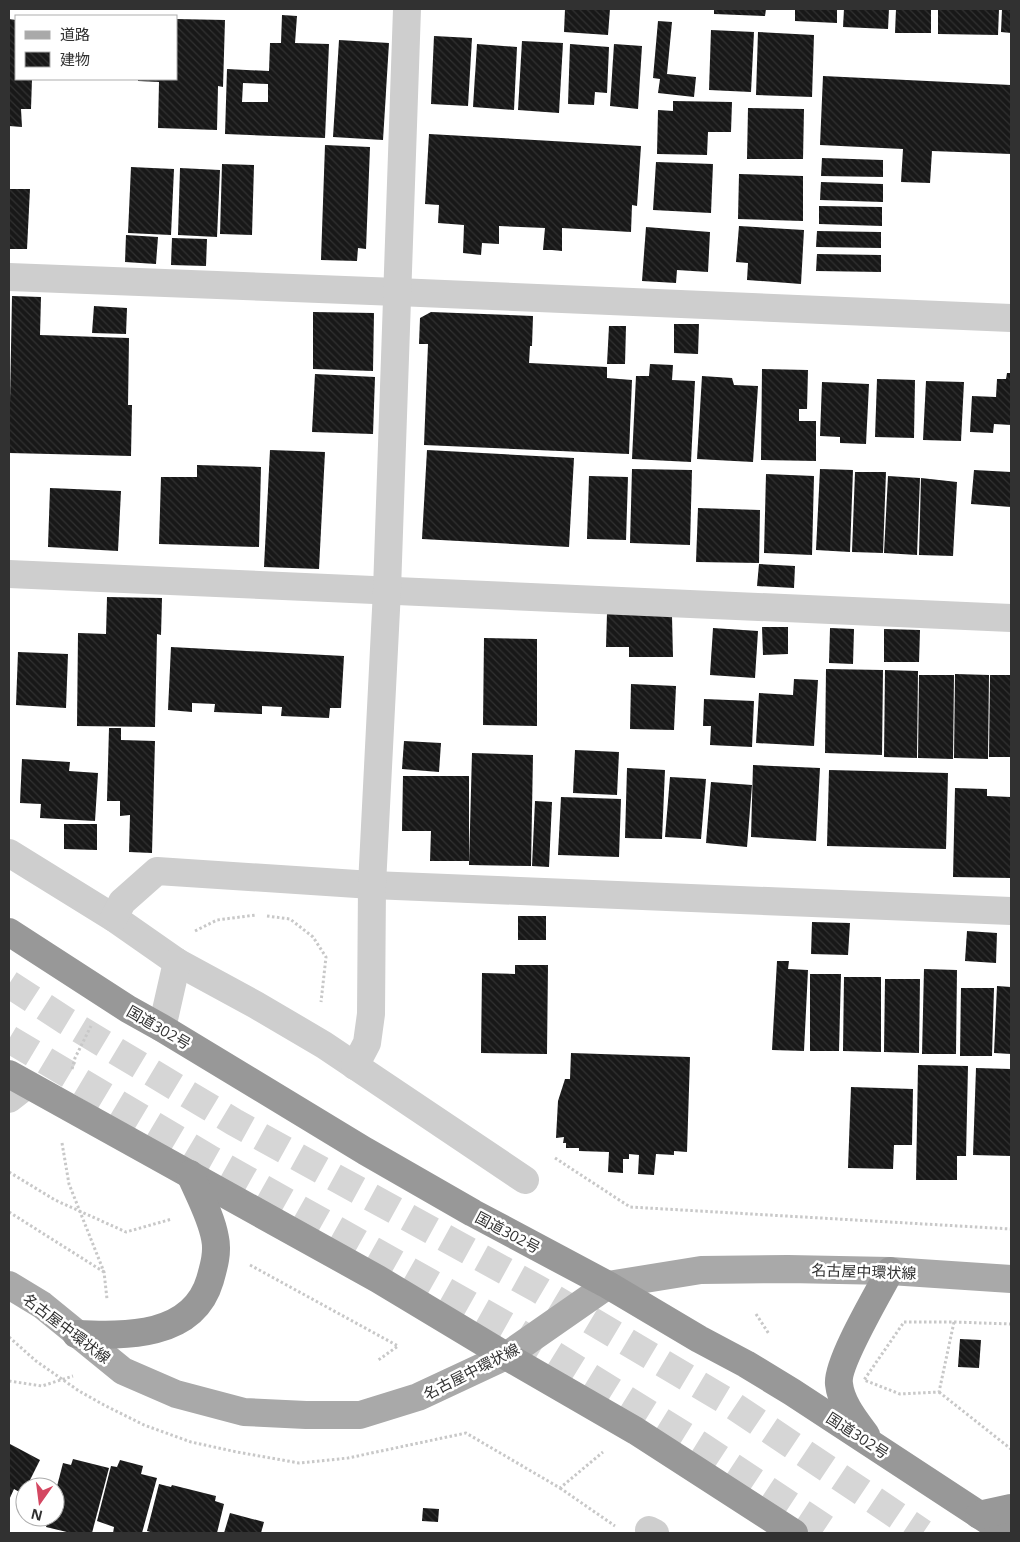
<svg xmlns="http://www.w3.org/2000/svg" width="1020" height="1542" font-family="'Open Sans','Noto Sans JP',sans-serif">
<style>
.building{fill:url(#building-back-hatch);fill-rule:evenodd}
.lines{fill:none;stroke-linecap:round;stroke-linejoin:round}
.highway-tunnel{stroke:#d6d6d6;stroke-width:28;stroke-dasharray:28 14;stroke-linecap:butt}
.path{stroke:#c8c8c8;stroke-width:3;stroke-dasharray:2.5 2.5;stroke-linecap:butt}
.minor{stroke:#cecece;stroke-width:28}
.major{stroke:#a9a9a9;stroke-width:28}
.highway{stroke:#989898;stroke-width:28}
.labels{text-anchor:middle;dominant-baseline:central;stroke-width:5;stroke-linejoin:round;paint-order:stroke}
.street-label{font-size:15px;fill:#313131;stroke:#fff}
</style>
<defs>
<pattern id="building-back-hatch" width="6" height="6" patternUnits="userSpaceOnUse" patternTransform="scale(1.25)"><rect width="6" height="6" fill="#181818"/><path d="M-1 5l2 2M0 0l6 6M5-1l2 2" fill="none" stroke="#313131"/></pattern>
</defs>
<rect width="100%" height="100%" fill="#fff"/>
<g class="building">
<path d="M 565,9 L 610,9 L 608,35 L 564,32 Z"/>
<path d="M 714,9 L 766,9 L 765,16 L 714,14 Z"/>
<path d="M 795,9 L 837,9 L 837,23 L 795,21 Z"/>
<path d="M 844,9 L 889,9 L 888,29 L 843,27 Z"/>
<path d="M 896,9 L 931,9 L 931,33 L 895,33 Z"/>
<path d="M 938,9 L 999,9 L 998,35 L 938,34 Z"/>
<path d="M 1002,9 L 1011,9 L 1011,33 L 1001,32 Z"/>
<path d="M 282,15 L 297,16 L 295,43 L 329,44 L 325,138 L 225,134 L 227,69 L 269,71 L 270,43 L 281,43 ZM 243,83 L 268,84 L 268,102 L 242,102 Z"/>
<path d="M 9,19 L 16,20 L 16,79 L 32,79 L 31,109 L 21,109 L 22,127 L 9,126 Z"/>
<path d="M 176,19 L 225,20 L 223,87 L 218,86 L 217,130 L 158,128 L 159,82 L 138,81 L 138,79 L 176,79 Z"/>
<path d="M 658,21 L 672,22 L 667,74 L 696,77 L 694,97 L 658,93 L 660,79 L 653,78 Z"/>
<path d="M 711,30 L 754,32 L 751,92 L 709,90 Z"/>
<path d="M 758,32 L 814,35 L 812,97 L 756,95 Z"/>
<path d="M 434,36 L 472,38 L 468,106 L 431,104 Z"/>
<path d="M 339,40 L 389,43 L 383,140 L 333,137 Z"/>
<path d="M 522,41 L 563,43 L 559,113 L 518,110 Z"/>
<path d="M 477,44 L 517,47 L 514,110 L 473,107 Z"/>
<path d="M 570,44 L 609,47 L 607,93 L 595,92 L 594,105 L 568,104 Z"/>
<path d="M 614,44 L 642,46 L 638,109 L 610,106 Z"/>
<path d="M 823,76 L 1011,85 L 1011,154 L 932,151 L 930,183 L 901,182 L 903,149 L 820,145 Z"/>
<path d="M 673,101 L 732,102 L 731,132 L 708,132 L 707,155 L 657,154 L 658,110 L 673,111 Z"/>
<path d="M 748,108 L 804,109 L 803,159 L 747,159 Z"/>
<path d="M 429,134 L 641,146 L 637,206 L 632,205 L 631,232 L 562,228 L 562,251 L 552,250 L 543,250 L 545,228 L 499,226 L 499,244 L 482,243 L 481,255 L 463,253 L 464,225 L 438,223 L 439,205 L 425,204 Z"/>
<path d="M 325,145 L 370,147 L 366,249 L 358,248 L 357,261 L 321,260 Z"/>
<path d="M 822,158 L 883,160 L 883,177 L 821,176 Z"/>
<path d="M 656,162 L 713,164 L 711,213 L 653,210 Z"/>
<path d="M 222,164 L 254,165 L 252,235 L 220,234 Z"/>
<path d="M 131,167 L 174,169 L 171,235 L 128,233 Z"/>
<path d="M 180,168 L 220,170 L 217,237 L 178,235 Z"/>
<path d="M 739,174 L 803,176 L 803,221 L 738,219 Z"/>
<path d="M 821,182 L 883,184 L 883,202 L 820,200 Z"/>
<path d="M 9,189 L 30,189 L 27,249 L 9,249 Z"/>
<path d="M 819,206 L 882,207 L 882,226 L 819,224 Z"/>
<path d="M 739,226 L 804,230 L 801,284 L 747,280 L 748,263 L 736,262 Z"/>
<path d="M 646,227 L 710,232 L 708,272 L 677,270 L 676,283 L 642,281 Z"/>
<path d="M 817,231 L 881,232 L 881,248 L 816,247 Z"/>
<path d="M 126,235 L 158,237 L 156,264 L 125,262 Z"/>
<path d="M 172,238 L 207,239 L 206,266 L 171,265 Z"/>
<path d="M 817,254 L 881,255 L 881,272 L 816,271 Z"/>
<path d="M 12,296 L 41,297 L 40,335 L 129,338 L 128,405 L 132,405 L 131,456 L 9,453 Z"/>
<path d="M 94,306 L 127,308 L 126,334 L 92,333 Z"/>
<path d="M 313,312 L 374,313 L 373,371 L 313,369 Z"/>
<path d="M 431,312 L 533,316 L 532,346 L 530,346 L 529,363 L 607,367 L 607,378 L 632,380 L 629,454 L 424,445 L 428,344 L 419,344 L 420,318 Z"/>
<path d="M 674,324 L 699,324 L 698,354 L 674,353 Z"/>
<path d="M 609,326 L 626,326 L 625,364 L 607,364 Z"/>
<path d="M 650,364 L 673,365 L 672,380 L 695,381 L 691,462 L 632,459 L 636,376 L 649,376 Z"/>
<path d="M 762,369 L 808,370 L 807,409 L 799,409 L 799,421 L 816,421 L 816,461 L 761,460 Z"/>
<path d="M 1007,373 L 1011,373 L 1011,425 L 994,424 L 993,433 L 970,432 L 972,396 L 996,397 L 997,379 L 1006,379 Z"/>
<path d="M 315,374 L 375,377 L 373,434 L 312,432 Z"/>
<path d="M 702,376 L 732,378 L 734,385 L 758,386 L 753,462 L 697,459 Z"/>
<path d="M 877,379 L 915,380 L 914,438 L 875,437 Z"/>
<path d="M 926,381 L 964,382 L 961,441 L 923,440 Z"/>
<path d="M 822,382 L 869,384 L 866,444 L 840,443 L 840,437 L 820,436 Z"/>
<path d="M 270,450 L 325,452 L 319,569 L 264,567 Z"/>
<path d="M 427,450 L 574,458 L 569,547 L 422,539 Z"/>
<path d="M 197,465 L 261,467 L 259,547 L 159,544 L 161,477 L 197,477 Z"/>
<path d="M 632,469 L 692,470 L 690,545 L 630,543 Z"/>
<path d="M 820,469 L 853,470 L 850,552 L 816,550 Z"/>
<path d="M 974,470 L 1011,472 L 1011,507 L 971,504 Z"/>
<path d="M 855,472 L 886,472 L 883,553 L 852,552 Z"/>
<path d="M 766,474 L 814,476 L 812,555 L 764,553 Z"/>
<path d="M 589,476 L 628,477 L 626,540 L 587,539 Z"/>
<path d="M 888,476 L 920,478 L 917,555 L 884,553 Z"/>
<path d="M 921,478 L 957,482 L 953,556 L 919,555 Z"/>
<path d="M 50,488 L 121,491 L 118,551 L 48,547 Z"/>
<path d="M 698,508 L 760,510 L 759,563 L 696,562 Z"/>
<path d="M 759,564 L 795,566 L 794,588 L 757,586 Z"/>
<path d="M 107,597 L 162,598 L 161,635 L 157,634 L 155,727 L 77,726 L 78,633 L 106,634 Z"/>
<path d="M 607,613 L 672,616 L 673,657 L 629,657 L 629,647 L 606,647 Z"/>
<path d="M 762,627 L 788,627 L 788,654 L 763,655 Z"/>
<path d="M 713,628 L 758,631 L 755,678 L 710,675 Z"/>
<path d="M 830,628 L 854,629 L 853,664 L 829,663 Z"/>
<path d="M 884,629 L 920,630 L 919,662 L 884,662 Z"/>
<path d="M 484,638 L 537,639 L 537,726 L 483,725 Z"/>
<path d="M 171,647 L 344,656 L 341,708 L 330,708 L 329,718 L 281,716 L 282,707 L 262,706 L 262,714 L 214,712 L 215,704 L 192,703 L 192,712 L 168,710 Z"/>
<path d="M 18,652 L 68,654 L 66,708 L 16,705 Z"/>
<path d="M 826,669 L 883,670 L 882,755 L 825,753 Z"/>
<path d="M 885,670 L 918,671 L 917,758 L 884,757 Z"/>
<path d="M 955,674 L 989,675 L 988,759 L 954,758 Z"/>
<path d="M 919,675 L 954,675 L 953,759 L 918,758 Z"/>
<path d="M 990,675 L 1011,675 L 1011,757 L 989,757 Z"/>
<path d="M 794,679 L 818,680 L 814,746 L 756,743 L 759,693 L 793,695 Z"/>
<path d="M 631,684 L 676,686 L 674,730 L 630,729 Z"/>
<path d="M 704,699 L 754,701 L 752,747 L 710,745 L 711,726 L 703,726 Z"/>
<path d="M 109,728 L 121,728 L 121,740 L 155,741 L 152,853 L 129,852 L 130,815 L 120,816 L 120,801 L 107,801 Z"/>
<path d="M 404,741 L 441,743 L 439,772 L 402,769 Z"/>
<path d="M 575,750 L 619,752 L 617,795 L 573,793 Z"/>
<path d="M 472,753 L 533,755 L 531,866 L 469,865 Z"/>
<path d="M 22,759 L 70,762 L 69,771 L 98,773 L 95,821 L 40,818 L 41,804 L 20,803 Z"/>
<path d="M 753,765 L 820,768 L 816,841 L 751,837 Z"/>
<path d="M 627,768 L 665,770 L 662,839 L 625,838 Z"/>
<path d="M 829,770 L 948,773 L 946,849 L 827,846 Z"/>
<path d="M 403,776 L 469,776 L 469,861 L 430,861 L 431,831 L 402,831 Z"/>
<path d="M 670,777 L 706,779 L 701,839 L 665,837 Z"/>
<path d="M 711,782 L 752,785 L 747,847 L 706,843 Z"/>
<path d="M 955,788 L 987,789 L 987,796 L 1011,797 L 1011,878 L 953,877 Z"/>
<path d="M 561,797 L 621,799 L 619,857 L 558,855 Z"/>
<path d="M 535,801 L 552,802 L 549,867 L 532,866 Z"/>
<path d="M 64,824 L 97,824 L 97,850 L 64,849 Z"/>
<rect x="518" y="916" width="28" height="24"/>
<path d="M 812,922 L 850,923 L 848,955 L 811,954 Z"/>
<path d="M 967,931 L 997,933 L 996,963 L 965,961 Z"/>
<path d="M 777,961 L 789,961 L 788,969 L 808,970 L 804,1051 L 772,1050 Z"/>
<path d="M 515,965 L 548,965 L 547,1054 L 481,1053 L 482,973 L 515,974 Z"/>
<path d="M 924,969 L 957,970 L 956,1054 L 922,1054 Z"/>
<path d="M 810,974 L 841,974 L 839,1051 L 810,1051 Z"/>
<path d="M 844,977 L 881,977 L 881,1052 L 843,1051 Z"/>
<path d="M 885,979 L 920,979 L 919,1053 L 884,1052 Z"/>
<path d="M 997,986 L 1011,987 L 1011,1054 L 994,1053 Z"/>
<path d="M 961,988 L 994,988 L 992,1056 L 960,1056 Z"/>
<path d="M 571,1053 L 690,1057 L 687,1152 L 674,1151 L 674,1155 L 656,1154 L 654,1175 L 638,1174 L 639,1155 L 629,1154 L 629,1159 L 623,1159 L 623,1173 L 608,1172 L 609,1152 L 579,1151 L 579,1148 L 566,1148 L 566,1143 L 563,1143 L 564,1137 L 556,1138 L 558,1101 L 565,1079 L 570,1079 Z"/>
<path d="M 918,1065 L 968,1066 L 966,1156 L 957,1156 L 957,1180 L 916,1180 Z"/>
<path d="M 976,1068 L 1011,1069 L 1011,1156 L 973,1155 Z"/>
<path d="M 851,1087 L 913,1089 L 912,1145 L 894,1145 L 893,1169 L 848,1168 Z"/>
<path d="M 960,1339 L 981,1340 L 979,1368 L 958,1367 Z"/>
<path d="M 10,1444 L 40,1460 L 23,1494 L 14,1489 L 9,1500 L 9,1446 Z"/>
<path d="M 73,1459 L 109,1468 L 92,1533 L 71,1533 L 46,1527 L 49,1517 L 55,1517 L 55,1494 L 63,1463 L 71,1465 Z"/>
<path d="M 120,1460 L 143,1466 L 141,1474 L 157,1478 L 142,1533 L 113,1533 L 114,1527 L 97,1521 L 111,1466 L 117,1467 Z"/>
<path d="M 159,1484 L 171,1487 L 172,1485 L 216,1496 L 215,1501 L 224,1504 L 217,1533 L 154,1533 L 147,1531 Z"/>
<path d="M 423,1508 L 439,1509 L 438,1522 L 422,1521 Z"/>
<path d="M 230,1513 L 264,1522 L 261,1533 L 224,1533 Z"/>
</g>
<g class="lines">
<g class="highway-tunnel">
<path d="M 9,984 L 66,1021 L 234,1122 L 538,1289 L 728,1402 L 923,1533"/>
<path d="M 9,1039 L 212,1160 L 509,1327 L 698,1444 L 832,1533"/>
</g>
<g class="path">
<path d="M 267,916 L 290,919 L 313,937 L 326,957 L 321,1002"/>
<path d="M 195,931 L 217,920 L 256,915"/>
<path d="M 72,1069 L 75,1058 L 91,1026"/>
<path d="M 62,1143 L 69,1184 L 104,1272 L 107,1299"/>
<path d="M 555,1158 L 630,1207 L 1011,1229"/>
<path d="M 9,1172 L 55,1200 L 126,1232 L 172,1219"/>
<path d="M 9,1212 L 104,1272"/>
<path d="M 250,1265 L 398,1346 L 377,1361"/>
<path d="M 756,1314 L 769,1334"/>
<path d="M 904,1322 L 954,1322 L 939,1392 L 900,1394 L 864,1380 Z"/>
<path d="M 954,1322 L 1011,1324"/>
<path d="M 9,1337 L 36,1361 L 79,1391 L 104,1405 L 144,1425 L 191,1442 L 237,1452 L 299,1463 L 348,1458 L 466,1433 L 560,1488 L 603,1452"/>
<path d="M 9,1381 L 42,1386 L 73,1376"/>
<path d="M 939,1392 L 1011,1449"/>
<path d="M 560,1488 L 615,1526"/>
</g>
<g class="minor">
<path d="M 9,277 L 397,292 L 1011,318"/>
<path d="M 9,574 L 1011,618"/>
<path d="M 9,853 L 114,918 L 177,962 L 256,1005 L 324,1045 L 525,1180"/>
<path d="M 114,918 L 122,902 L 157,871 L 372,885 L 1011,911"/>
<path d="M 162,1028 L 177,962"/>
<path d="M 355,1066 L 367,1043 L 371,1014 L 372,885 L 387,590 L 407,9"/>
<path d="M 9,1099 L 27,1085"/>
<path d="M 649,1530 L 655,1533"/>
</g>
<path class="major" d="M 9,1285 L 42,1305 L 123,1371 L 176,1394 L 244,1412 L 306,1415 L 360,1415 L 418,1397 L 506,1356 L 608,1285 L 701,1270 L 788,1269 L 890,1271 L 1011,1279"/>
<g class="highway">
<path d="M 9,932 L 128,1009 L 162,1028 L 365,1151 L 473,1213 L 608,1285 L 699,1339 L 746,1364 L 792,1392 L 1007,1533"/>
<path d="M 9,1074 L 378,1279 L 506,1356 L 636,1431 L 794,1533"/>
<path d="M 76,1334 C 125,1336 193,1338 210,1280 C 214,1266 218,1252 215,1238 C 211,1216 199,1195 190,1174"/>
<path d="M 866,1435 C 855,1420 841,1403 839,1384 C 836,1364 879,1292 890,1271"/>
<path d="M 979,1515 L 1011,1508"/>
</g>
</g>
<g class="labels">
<g class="street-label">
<text transform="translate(159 1027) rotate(30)">国道302号</text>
<text transform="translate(508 1232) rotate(28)">国道302号</text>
<text transform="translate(864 1271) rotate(2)">名古屋中環状線</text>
<text transform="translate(67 1328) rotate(37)">名古屋中環状線</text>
<text transform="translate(471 1371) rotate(-27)">名古屋中環状線</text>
<text transform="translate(858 1435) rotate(33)">国道302号</text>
</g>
</g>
<rect width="1020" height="1542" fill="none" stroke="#313131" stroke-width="20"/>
<rect x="15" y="15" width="162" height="65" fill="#ffffff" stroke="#adadad"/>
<rect x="25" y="31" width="25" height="8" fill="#a9a9a9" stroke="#adadad"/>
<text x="60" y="40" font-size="15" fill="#313131">道路</text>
<rect x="25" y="52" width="25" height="15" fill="url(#building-back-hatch)" stroke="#adadad"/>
<text x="60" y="65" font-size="15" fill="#313131">建物</text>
<g transform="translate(40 1502) rotate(194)"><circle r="24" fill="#ffffff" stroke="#adadad"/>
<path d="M0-4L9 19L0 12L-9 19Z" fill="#d44761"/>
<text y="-8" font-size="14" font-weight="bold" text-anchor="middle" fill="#313131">N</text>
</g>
</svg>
